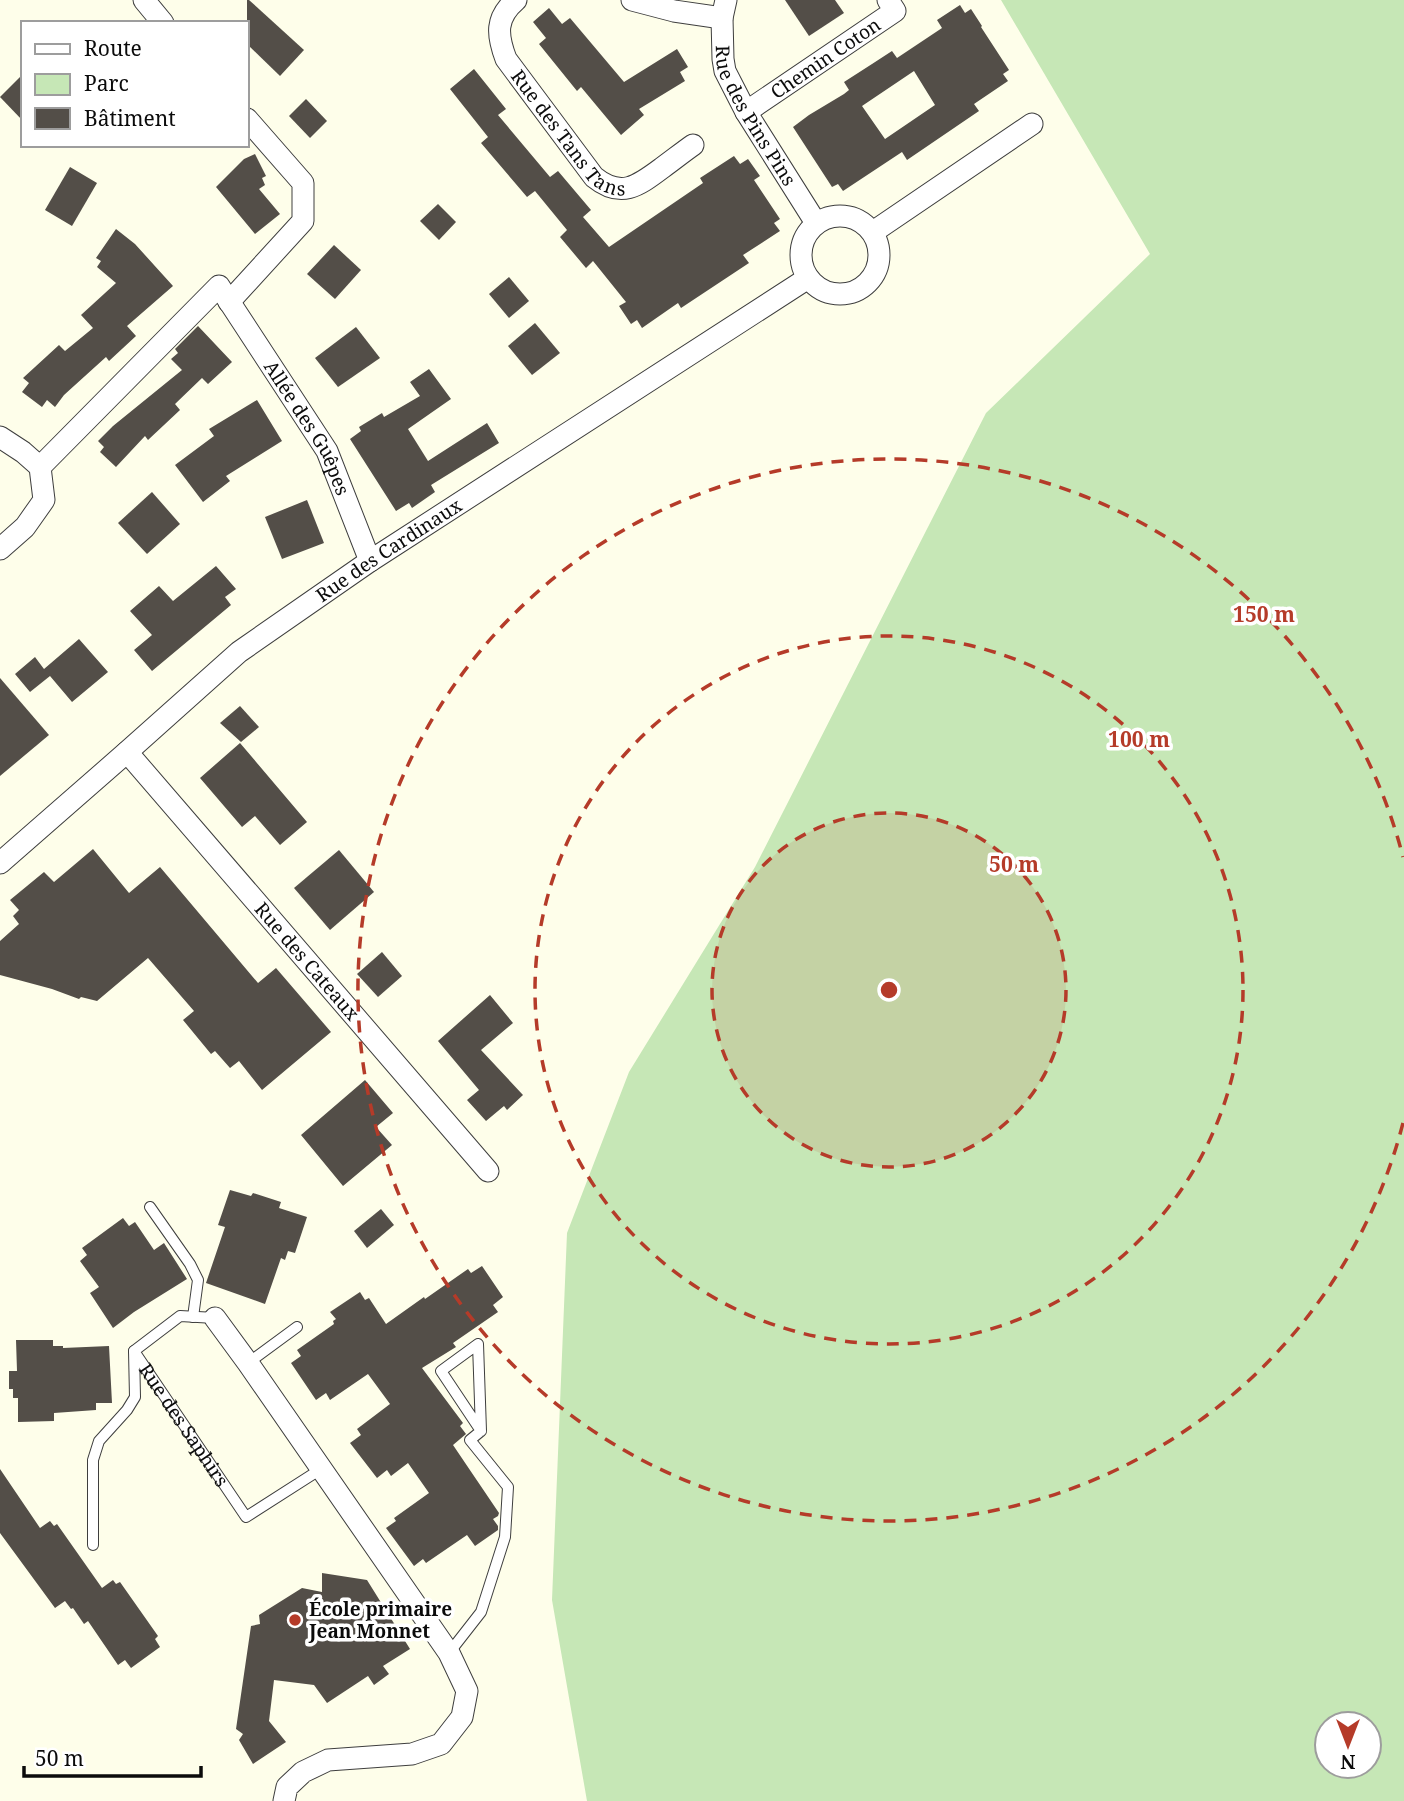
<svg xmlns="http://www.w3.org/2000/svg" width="1404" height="1801" font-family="'Noto Serif',serif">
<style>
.green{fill:#c6e7b6;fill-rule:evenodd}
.building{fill:#534e48;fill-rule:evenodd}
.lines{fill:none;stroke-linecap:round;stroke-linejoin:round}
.lane-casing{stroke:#3e3e3e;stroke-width:12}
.street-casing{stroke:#3e3e3e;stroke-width:23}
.lane{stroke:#fff;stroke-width:10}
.street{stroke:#fff;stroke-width:21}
.ring{fill:none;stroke:#b53b29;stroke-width:3.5;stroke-dasharray:12 9}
.poi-dot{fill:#b53b29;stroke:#fff;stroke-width:2.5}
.labels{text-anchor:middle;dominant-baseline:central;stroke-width:7;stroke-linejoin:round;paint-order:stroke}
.street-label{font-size:19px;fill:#0b0b0b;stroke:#fff}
.poi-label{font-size:19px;font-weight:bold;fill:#0b0b0b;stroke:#fff;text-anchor:start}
.centre{fill:#b53b29;stroke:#fff;stroke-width:3.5}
.ring-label{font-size:21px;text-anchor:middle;font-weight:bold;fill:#b53b29;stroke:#fff;stroke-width:7;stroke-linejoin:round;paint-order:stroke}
</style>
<rect width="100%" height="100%" fill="#fefeea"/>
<path class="green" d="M 1001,0 L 1404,0 L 1404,1801 L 587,1801 L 552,1600 L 567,1233 L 629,1072 L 755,867 L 986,413 L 1150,254 ZM 1327,1724 L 1369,1724 L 1369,1766 L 1327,1766 Z"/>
<g class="building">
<path d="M 247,0 L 249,0 L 304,50 L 280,76 L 247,44 Z"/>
<path d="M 785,0 L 835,0 L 844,13 L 809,36 Z"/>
<path d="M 960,5 L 965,13 L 971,9 L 982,26 L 981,27 L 1009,70 L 1003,74 L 1008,81 L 974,104 L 979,111 L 907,160 L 902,152 L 843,191 L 838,184 L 832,187 L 793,127 L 809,115 L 844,94 L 849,90 L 844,82 L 872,64 L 892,51 L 897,58 L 942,28 L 937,20 ZM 914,71 L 935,105 L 885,139 L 862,106 Z"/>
<path d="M 549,8 L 562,24 L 570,18 L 624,82 L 677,49 L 688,67 L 680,72 L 685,81 L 639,109 L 644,115 L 621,135 L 581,87 L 577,91 L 539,44 L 546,38 L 533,22 Z"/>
<path d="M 474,69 L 506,109 L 498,115 L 550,177 L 558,171 L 591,210 L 583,217 L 609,247 L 703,183 L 700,178 L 734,156 L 740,164 L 748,159 L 760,176 L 754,180 L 780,219 L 774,223 L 780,231 L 743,255 L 749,263 L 681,308 L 678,303 L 642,328 L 637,320 L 631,324 L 619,306 L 626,302 L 593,261 L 586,268 L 560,237 L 567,230 L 535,191 L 527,197 L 481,143 L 488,137 L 450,89 Z"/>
<path d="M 23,74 L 23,121 L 0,97 Z"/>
<path d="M 306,99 L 327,121 L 310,138 L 289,116 Z"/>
<path d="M 255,154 L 266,176 L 262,178 L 265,185 L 259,189 L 280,214 L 255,234 L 216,187 L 244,159 Z"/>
<path d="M 70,167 L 97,183 L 72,226 L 45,210 Z"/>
<path d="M 438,204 L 456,222 L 439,240 L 420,221 Z"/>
<path d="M 116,229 L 135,244 L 173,286 L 127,326 L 136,336 L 109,361 L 106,357 L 64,395 L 55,407 L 47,400 L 42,407 L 22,392 L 29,383 L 23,378 L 59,345 L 65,351 L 93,328 L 81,315 L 116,283 L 97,267 L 101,261 L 96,258 Z"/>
<path d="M 334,245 L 361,270 L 335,299 L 307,274 Z"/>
<path d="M 509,277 L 529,301 L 509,318 L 489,294 Z"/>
<path d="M 535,323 L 560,353 L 532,375 L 508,346 Z"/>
<path d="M 198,326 L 232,362 L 208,384 L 202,378 L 175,404 L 180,410 L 148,440 L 145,436 L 116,467 L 100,452 L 104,447 L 98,441 L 113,426 L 182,370 L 171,359 L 178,353 L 175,349 Z"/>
<path d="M 356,327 L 380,358 L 338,387 L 315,358 Z"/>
<path d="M 429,369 L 451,399 L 408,429 L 428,461 L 487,423 L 499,443 L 431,485 L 435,492 L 412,508 L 409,503 L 396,511 L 350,439 L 361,431 L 359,427 L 382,413 L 384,417 L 420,396 L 410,382 Z"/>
<path d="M 257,400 L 282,441 L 226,476 L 230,481 L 203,502 L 175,465 L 214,436 L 209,429 Z"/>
<path d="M 152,492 L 180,524 L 147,554 L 118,523 Z"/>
<path d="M 307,500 L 324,543 L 282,559 L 265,517 Z"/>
<path d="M 216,566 L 236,589 L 225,597 L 231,605 L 152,671 L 134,650 L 152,635 L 130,611 L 159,586 L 173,601 Z"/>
<path d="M 79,639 L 108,672 L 72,702 L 50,676 L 30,692 L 15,674 L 35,657 L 44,669 Z"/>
<path d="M 0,678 L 49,735 L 0,776 Z"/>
<path d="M 240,706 L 259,727 L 241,742 L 220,723 Z"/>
<path d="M 240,743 L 307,822 L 280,845 L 255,816 L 242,827 L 200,778 Z"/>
<path d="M 93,849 L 129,893 L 160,867 L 258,983 L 276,968 L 331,1032 L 262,1090 L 239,1061 L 230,1068 L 215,1051 L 211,1054 L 183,1020 L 194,1011 L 148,958 L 97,1001 L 81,997 L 79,999 L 52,989 L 0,975 L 0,941 L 19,924 L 13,916 L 19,910 L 10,900 L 44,872 L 54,882 Z"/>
<path d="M 339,850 L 374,892 L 330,930 L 294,888 Z"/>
<path d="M 382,952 L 402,976 L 378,997 L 357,974 Z"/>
<path d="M 490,995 L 513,1023 L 481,1050 L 523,1095 L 507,1110 L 504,1106 L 486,1121 L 467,1100 L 479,1090 L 438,1041 Z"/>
<path d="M 365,1080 L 393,1113 L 376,1127 L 392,1145 L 343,1186 L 301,1135 Z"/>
<path d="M 230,1190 L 251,1196 L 253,1193 L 281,1202 L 279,1208 L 307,1217 L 295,1253 L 288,1251 L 285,1260 L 281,1258 L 265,1304 L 206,1283 L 225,1227 L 218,1225 Z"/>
<path d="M 381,1209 L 394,1225 L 367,1248 L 354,1231 Z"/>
<path d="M 123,1218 L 129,1226 L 135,1222 L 154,1250 L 164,1243 L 187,1279 L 134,1312 L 113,1328 L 90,1293 L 99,1287 L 80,1261 L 87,1255 L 82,1248 Z"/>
<path d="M 482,1266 L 503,1297 L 493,1305 L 498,1312 L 453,1343 L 456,1347 L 422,1368 L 463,1423 L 460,1426 L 466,1434 L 453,1445 L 499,1513 L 498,1516 L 493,1519 L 498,1526 L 498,1530 L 475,1546 L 467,1535 L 426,1563 L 423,1559 L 414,1566 L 386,1528 L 396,1521 L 394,1518 L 429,1493 L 408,1463 L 391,1476 L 387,1470 L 377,1478 L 350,1443 L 361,1435 L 357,1429 L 390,1404 L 368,1374 L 330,1400 L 326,1393 L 316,1400 L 291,1363 L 301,1356 L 297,1350 L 334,1324 L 333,1321 L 336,1319 L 330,1312 L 360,1292 L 365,1300 L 369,1298 L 386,1324 L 424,1297 L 425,1299 L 468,1269 L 471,1273 Z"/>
<path d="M 16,1340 L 53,1340 L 53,1346 L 63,1346 L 63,1348 L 109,1346 L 112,1403 L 96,1403 L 96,1410 L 54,1413 L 54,1421 L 18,1422 L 18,1398 L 13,1398 L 13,1389 L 9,1389 L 9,1371 L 17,1371 Z"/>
<path d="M 0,1469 L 40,1528 L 50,1521 L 54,1526 L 57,1524 L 102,1588 L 113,1580 L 116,1584 L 120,1582 L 158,1636 L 155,1639 L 160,1647 L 131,1668 L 125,1660 L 118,1665 L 88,1621 L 84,1624 L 73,1608 L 71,1609 L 65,1601 L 55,1608 L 0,1533 Z"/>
<path d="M 322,1573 L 367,1580 L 410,1649 L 383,1666 L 389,1674 L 374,1685 L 368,1676 L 327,1703 L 314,1685 L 274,1680 L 269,1721 L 286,1742 L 253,1764 L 239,1740 L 243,1734 L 236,1729 L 251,1626 L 260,1624 L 259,1615 L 302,1588 L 322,1592 Z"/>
</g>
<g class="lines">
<defs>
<g id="lane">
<path d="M 150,1207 L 190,1264 L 198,1280 L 193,1317"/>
<path id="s1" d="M 215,1318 L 180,1316 L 134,1351 L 246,1517 L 321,1469"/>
<path d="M 248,1363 L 297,1327"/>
<path d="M 93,1545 L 93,1460 L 99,1441 L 127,1410 L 135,1397 L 134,1351"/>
<path d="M 449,1653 L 481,1612 L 505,1537 L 508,1487 L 470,1440 L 481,1431 L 441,1371 L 478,1344 L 481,1431"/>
</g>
<g id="street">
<path d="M 144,0 L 163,23"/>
<path id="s2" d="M 516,0 C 495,18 497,35 506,59 L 594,177 C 621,199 638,186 662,168 C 673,160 683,152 693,145"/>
<path d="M 632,0 L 674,11 L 722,18"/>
<path id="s3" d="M 726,0 L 722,18 L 723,59 L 725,71 L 746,112 L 816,223"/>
<path id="s4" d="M 746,112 L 895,11 L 888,0"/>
<circle cx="840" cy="255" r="39"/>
<path d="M 873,232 L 1032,124"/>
<path d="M 229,302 L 303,221 L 303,183 L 247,119"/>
<path d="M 0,437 L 23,452 L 40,467 L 44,500 L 25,527 L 0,549"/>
<path id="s5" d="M 40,467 L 219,286 L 327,451 L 370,561"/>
<path id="s6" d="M 127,752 L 488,1171"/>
<path id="s7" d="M 0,863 L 127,752 L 239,652 L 370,561 L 808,278"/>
<path d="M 215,1318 L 248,1363 L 449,1653 L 467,1691 L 462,1717 L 441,1744 L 412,1754 L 328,1760 L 303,1772 L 287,1787 L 284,1801"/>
</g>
</defs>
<use href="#lane" class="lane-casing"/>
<use href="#street" class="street-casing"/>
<use href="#lane" class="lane"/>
<use href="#street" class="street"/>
</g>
<circle cx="889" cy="990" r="177" fill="#b53b29" fill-opacity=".12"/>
<g class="ring">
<circle cx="889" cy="990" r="177"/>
<circle cx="889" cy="990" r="354"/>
<path d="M1403 1123A531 531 0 1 1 1403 857"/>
</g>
<circle class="poi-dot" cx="295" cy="1620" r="7"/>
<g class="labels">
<g class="street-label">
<text stroke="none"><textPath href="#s4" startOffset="96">Chemin Coton</textPath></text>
<text stroke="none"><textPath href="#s3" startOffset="124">Rue des Pins Pins</textPath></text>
<text stroke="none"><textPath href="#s2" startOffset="164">Rue des Tans Tans</textPath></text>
<text stroke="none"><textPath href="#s5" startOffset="422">Allée des Guêpes</textPath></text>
<text stroke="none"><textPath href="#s7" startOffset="500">Rue des Cardinaux</textPath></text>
<text stroke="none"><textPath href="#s6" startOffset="276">Rue des Cateaux</textPath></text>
<text stroke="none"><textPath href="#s1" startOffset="182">Rue des Saphirs</textPath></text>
</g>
<g class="poi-label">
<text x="309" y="1609">École primaire<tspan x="309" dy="22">Jean Monnet</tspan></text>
</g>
</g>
<circle cx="889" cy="990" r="10" class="centre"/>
<g class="ring-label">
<text x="1264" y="622">150 m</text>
<text x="1139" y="747">100 m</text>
<text x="1014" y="872">50 m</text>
</g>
<rect x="21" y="21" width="228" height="126" fill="#ffffff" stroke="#9d9d9d" stroke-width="2"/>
<rect x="35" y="44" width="35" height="10" fill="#ffffff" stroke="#9d9d9d" stroke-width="2"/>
<text x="84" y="56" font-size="21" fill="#0b0b0b">Route</text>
<rect x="35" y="74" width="35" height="21" fill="#c6e7b6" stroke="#9d9d9d" stroke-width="2"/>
<text x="84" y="91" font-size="21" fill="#0b0b0b">Parc</text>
<rect x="35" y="108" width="35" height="21" fill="#534e48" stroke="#9d9d9d" stroke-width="2"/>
<text x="84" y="126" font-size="21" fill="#0b0b0b">Bâtiment</text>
<g transform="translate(1348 1745) rotate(180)"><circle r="33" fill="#ffffff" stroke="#9d9d9d" stroke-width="2"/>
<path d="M0-5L12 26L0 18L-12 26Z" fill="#b53b29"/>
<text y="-10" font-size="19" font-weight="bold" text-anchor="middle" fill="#0b0b0b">N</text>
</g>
<path d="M24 1766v10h177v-10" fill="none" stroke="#0b0b0b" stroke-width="3.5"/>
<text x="35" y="1766" font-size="21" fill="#0b0b0b" stroke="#ffffff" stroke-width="5" paint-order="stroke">50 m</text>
</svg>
